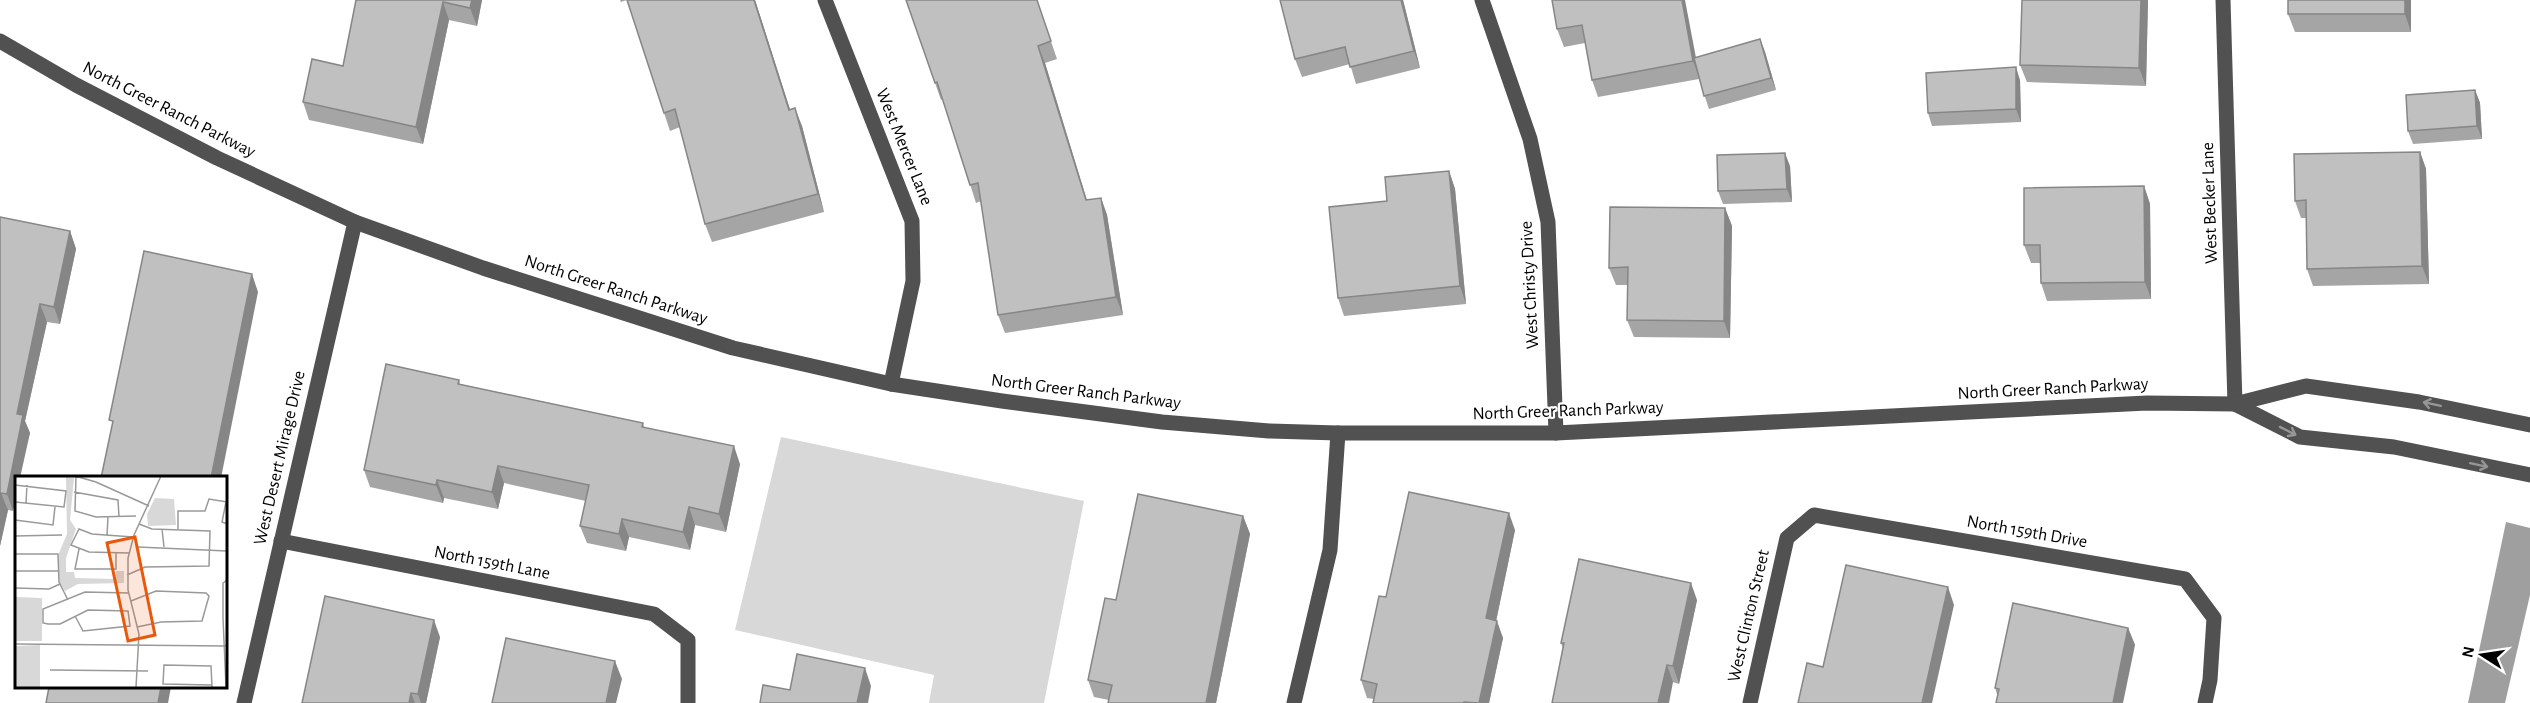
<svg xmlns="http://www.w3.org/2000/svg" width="2530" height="703" font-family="'Alegreya Sans',sans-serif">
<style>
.park{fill:#d8d8d8}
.water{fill:#9f9f9f}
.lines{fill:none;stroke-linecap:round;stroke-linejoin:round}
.minor{stroke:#515151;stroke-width:15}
.wall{fill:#a5a5a5}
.shaded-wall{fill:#868686}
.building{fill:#c0c0c0;stroke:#868686;stroke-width:1.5}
.oneway{stroke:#979797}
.labels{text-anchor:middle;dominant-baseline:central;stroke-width:4.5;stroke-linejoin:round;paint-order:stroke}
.street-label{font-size:18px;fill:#000;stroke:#fff}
.inset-road{fill:none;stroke:#999;stroke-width:1.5}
.view{fill:#e8590c;fill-opacity:0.15;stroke:#e8590c;stroke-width:3}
.inset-edge{fill:none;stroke:#000;stroke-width:3}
</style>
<rect width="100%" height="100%" fill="#fff"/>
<path class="park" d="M 781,437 L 1084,501 L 1044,703 L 929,703 L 934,675 L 735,630 Z"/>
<path class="water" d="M 2506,522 L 2530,528 L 2530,595 L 2505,703 L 2468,703 Z"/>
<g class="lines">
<g class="minor">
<path d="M 825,0 L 912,221 L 913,281 L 891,384"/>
<path d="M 1482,0 L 1530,139 L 1548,222 L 1556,433"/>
<path d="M 2223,0 L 2235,404"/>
<path d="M 0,41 L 76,85 L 217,158 L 355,222 L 483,268 L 733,348 L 891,384 L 1002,401 L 1162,422 L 1269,431 L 1338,433 L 1556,433 L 2147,403 L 2235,404 L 2306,386 L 2419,402 L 2530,425"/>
<path d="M 2235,404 L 2300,437 L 2394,447 L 2530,475"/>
<path d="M 281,541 L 654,614 L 688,640 L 688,703"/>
<path d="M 244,703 L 355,222"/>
<path d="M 1294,703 L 1330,550 L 1338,433"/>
<path d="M 1750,703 L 1787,538 L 1814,515 L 2185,579 L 2214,618 L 2210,680 L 2205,703"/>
</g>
</g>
<g class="wall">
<path d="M 356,0 L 482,0 L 477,26 L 449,20 L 423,144 L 309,120 L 303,102 L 343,66 Z"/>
<path d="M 620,0 L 755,0 L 790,110 L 802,126 L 824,212 L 712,242 L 705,224 L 680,127 L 670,131 L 627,0 L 621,2 Z"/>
<path d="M 906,0 L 1037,0 L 1057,59 L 1045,63 L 1087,200 L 1101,198 L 1107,215 L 1123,315 L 1005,333 L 998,315 L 981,201 L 976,203 L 943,99 L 941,100 Z"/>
<path d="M 1403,0 L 1420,68 L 1356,84 L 1350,64 L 1302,77 L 1295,59 Z"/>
<path d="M 1552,0 L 1696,58 L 1760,39 L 1765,52 L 1776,90 L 1709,109 L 1699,79 L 1598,97 L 1592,80 L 1585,43 L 1564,47 L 1557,29 Z"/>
<path d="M 2148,0 L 2146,86 L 2027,82 L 2020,65 Z"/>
<path d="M 2411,0 L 2411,32 L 2295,32 L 2288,14 Z"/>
<path d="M 2020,80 L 2021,122 L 1932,126 L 1928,113 Z"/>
<path d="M 2475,90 L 2480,103 L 2482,139 L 2413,144 L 2408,131 Z"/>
<path d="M 2420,152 L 2426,169 L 2429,284 L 2313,286 L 2307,269 L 2306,218 L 2301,218 L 2295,201 Z"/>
<path d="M 1790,166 L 1792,202 L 1723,204 L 1718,191 Z"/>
<path d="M 1449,171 L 1455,189 L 1466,304 L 1344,316 L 1338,298 L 1387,201 Z"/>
<path d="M 2144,186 L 2150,204 L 2151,299 L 2047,301 L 2041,283 L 2040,263 L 2031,263 L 2024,245 Z"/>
<path d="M 1725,208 L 1732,226 L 1730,338 L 1634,337 L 1627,320 L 1628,285 L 1616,285 L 1609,268 Z"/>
<path d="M 0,217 L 70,231 L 76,249 L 60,324 L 47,322 L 25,421 L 30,433 L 16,478 L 16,495 L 13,511 L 8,510 L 0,546 Z"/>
<path d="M 459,380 L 460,384 L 643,423 L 644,427 L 740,464 L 726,532 L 695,525 L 690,550 L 629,537 L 626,551 L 587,543 L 580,526 L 586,501 L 504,483 L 498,509 L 444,498 L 443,503 L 370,487 L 364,470 Z"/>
<path d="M 1243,516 L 1250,534 L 1216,703 L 1108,703 L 1109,700 L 1094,697 L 1088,680 L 1116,600 Z"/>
<path d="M 1515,530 L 1496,621 L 1503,638 L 1489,703 L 1373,703 L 1374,699 L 1367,698 L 1361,680 L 1386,597 Z"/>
<path d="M 1697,600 L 1679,684 L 1563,648 L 1561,643 Z"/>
<path d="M 2128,628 L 2135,645 L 1998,697 L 1995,688 Z"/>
<path d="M 440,637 L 426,703 L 302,703 Z"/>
</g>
<g class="shaded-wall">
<path d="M 472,0 L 482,0 L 477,26 L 470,8 Z"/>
<path d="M 754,0 L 755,0 L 796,128 L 789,110 Z"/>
<path d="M 1401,0 L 1403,0 L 1420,68 L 1414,51 Z"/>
<path d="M 1682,0 L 1685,0 L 1700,79 L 1693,61 Z"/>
<path d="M 2141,0 L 2148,0 L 2146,86 L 2139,68 Z"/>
<path d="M 2405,0 L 2411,0 L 2411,32 L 2405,14 Z"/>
<path d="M 443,2 L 449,20 L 423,144 L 416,127 Z"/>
<path d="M 1760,39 L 1765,52 L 1776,90 L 1771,78 Z"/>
<path d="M 1038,46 L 1045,63 L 1092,218 L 1086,200 Z"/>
<path d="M 2016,67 L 2020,80 L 2021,122 L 2016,109 Z"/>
<path d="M 2475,90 L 2480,103 L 2482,139 L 2477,126 Z"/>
<path d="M 795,108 L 802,126 L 824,212 L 818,194 Z"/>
<path d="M 2420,152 L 2426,169 L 2429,284 L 2422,266 Z"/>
<path d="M 1785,153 L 1790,166 L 1792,202 L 1787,189 Z"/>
<path d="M 1449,171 L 1455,189 L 1466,304 L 1460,286 Z"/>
<path d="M 2144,186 L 2150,204 L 2151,299 L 2145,282 Z"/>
<path d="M 1101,198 L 1107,215 L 1123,315 L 1116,297 Z"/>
<path d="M 1725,208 L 1732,226 L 1730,338 L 1724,321 Z"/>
<path d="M 70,231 L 76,249 L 60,324 L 54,307 Z"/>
<path d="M 252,274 L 258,292 L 221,478 L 211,478 Z"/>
<path d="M 40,304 L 47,322 L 25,421 L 30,433 L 20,478 L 16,478 L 16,495 L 13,511 L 7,494 L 17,414 Z"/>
<path d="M 734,446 L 740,464 L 726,532 L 719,514 Z"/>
<path d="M 498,466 L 504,483 L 498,509 L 492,492 Z"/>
<path d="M 437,480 L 444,498 L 443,503 L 436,485 Z"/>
<path d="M 1,493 L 8,510 L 0,546 L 0,499 Z"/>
<path d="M 689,507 L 695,525 L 690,550 L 683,532 Z"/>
<path d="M 1509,513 L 1515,530 L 1493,636 L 1486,618 Z"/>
<path d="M 1243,516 L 1250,534 L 1216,703 L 1206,703 Z"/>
<path d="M 622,519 L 629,537 L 626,551 L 619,534 Z"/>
<path d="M 1691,583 L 1697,600 L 1679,684 L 1673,666 Z"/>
<path d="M 1948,587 L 1954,605 L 1932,703 L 1922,703 Z"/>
<path d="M 434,620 L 440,637 L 426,703 L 421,703 L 418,694 Z"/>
<path d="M 1497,621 L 1503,638 L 1489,703 L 1479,703 Z"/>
<path d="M 2128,628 L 2135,645 L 2123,703 L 2113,703 Z"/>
<path d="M 615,661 L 622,679 L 616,703 L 606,703 Z"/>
<path d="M 1667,665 L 1673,682 L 1669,703 L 1658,703 Z"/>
<path d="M 865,668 L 871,686 L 868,703 L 857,703 Z"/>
<path d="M 161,687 L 171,687 L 168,703 L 158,703 Z"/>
<path d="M 411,693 L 415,703 L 409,703 Z"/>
</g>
<g class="building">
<path d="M 356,0 L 472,0 L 470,8 L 443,2 L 416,127 L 303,102 L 312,59 L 343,66 Z"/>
<path d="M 627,0 L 754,0 L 789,110 L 795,108 L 818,194 L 705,224 L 675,109 L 664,113 Z"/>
<path d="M 906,0 L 1037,0 L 1051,41 L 1038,46 L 1086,200 L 1101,198 L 1116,297 L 998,315 L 978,183 L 970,185 L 937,82 L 935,83 Z"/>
<path d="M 1280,0 L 1401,0 L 1414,51 L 1350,67 L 1345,47 L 1295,59 Z"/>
<path d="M 1552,0 L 1682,0 L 1693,61 L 1592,80 L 1582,25 L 1557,29 Z"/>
<path d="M 2022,0 L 2141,0 L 2139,68 L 2020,65 Z"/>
<rect x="2288" y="0" width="117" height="14"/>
<path d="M 1760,39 L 1771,78 L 1704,96 L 1694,58 Z"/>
<path d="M 2016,67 L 2016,109 L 1928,113 L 1926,73 Z"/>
<path d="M 2475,90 L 2477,126 L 2408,131 L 2406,95 Z"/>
<path d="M 2420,152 L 2422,266 L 2307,269 L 2306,200 L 2295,201 L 2294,154 Z"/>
<path d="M 1785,153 L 1787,189 L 1718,191 L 1717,155 Z"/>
<path d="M 1449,171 L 1460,286 L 1338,298 L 1329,207 L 1387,201 L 1385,177 Z"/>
<path d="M 2144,186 L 2145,282 L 2041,283 L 2040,245 L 2024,245 L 2024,188 Z"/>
<path d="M 1610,207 L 1725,208 L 1724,321 L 1627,320 L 1628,267 L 1609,268 Z"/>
<path d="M 0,217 L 70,231 L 54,307 L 40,304 L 17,414 L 23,415 L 7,494 L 1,493 L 0,499 Z"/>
<path d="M 144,251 L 252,274 L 211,478 L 101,478 L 113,421 L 109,420 Z"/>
<path d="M 386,364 L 459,380 L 458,384 L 643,423 L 642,427 L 734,446 L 719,514 L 689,507 L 683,532 L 622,519 L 619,534 L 580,526 L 589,485 L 498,466 L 492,492 L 437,480 L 436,485 L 364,470 Z"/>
<path d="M 1409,492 L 1509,513 L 1486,618 L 1497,621 L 1479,703 L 1464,702 L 1463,703 L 1373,703 L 1377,684 L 1361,680 L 1379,596 L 1386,597 Z"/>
<path d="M 1138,494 L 1243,516 L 1206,703 L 1108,703 L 1112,685 L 1088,680 L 1105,598 L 1116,600 Z"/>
<path d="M 1579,559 L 1691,583 L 1673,666 L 1667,665 L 1658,703 L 1552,703 L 1564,643 L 1561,643 Z"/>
<path d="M 1846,565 L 1948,587 L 1922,703 L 1798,703 L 1807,663 L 1823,667 Z"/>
<path d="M 325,596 L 434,620 L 418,694 L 411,693 L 409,703 L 302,703 Z"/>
<path d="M 2013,603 L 2128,628 L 2113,703 L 1996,703 L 1999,689 L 1995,688 Z"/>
<path d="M 506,638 L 615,661 L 606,703 L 492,703 Z"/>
<path d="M 797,654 L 865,668 L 857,703 L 760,703 L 763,685 L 790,690 Z"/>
<path d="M 49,687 L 161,687 L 158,703 L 46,703 Z"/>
</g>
<defs><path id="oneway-shaft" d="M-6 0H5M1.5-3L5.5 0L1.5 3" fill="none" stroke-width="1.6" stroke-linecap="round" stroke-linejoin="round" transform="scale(1.5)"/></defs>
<g class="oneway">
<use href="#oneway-shaft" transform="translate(2432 404) rotate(-168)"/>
<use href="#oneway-shaft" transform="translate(2288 431) rotate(27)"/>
<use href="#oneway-shaft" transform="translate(2479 465) rotate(12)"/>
</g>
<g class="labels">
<g class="street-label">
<text transform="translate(169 110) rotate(27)">North Greer Ranch Parkway</text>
<text transform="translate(904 147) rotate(68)">West Mercer Lane</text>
<text transform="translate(2210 203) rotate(-92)">West Becker Lane</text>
<text transform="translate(1530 285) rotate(-93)">West Christy Drive</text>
<text transform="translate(616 290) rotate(18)">North Greer Ranch Parkway</text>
<text transform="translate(2053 389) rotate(-3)">North Greer Ranch Parkway</text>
<text transform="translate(1086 392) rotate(7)">North Greer Ranch Parkway</text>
<text transform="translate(1568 411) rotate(-2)">North Greer Ranch Parkway</text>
<text transform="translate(280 458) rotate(-77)">West Desert Mirage Drive</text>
<text transform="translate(2027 532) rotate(10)">North 159th Drive</text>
<text transform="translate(492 563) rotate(11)">North 159th Lane</text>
<text transform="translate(1749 616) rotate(-77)">West Clinton Street</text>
</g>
</g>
<g transform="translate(15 476)">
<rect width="212" height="212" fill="#fff"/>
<path d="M 0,121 L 27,122 L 27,165 L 0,165 ZM 25,169 L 25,211 L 0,211 L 0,170 Z" fill="#d8d8d8"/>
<path d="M 51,1 L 59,2 L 55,44 L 61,53 L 51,82 L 51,96 L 59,96 L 60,102 L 101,103 L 101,95 L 109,95 L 109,107 L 63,108 L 50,115 L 44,106 L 44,77 L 52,58 ZM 140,22 L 159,23 L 161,49 L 133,50 L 132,38 Z" fill="#d8d8d8"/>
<path class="inset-road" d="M 60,0 L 81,6 L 134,30M 61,0 L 60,35 L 81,41 L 121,40M 0,9 L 51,15 L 49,31 L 0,26M 59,16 L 103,24 L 104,41M 211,26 L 207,46 L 212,48M 11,27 L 12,9M 0,44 L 38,49 L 40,31M 147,53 L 149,71M 163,53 L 163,35 L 190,35 L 194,23 L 212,26M 92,59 L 93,41M 0,60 L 47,59M 123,71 L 212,75M 64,73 L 60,93 L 101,93 L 101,77M 114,77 L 74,76 L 56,69 L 64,53 L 77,58 L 118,61M 0,78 L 43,78 L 44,106 L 53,124M 0,95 L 43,95M 112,99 L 130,91 L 194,90 L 195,55 L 137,53 L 124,48M 0,112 L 34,113 L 45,108M 116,125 L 141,115 L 191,117 L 194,120 L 187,145 L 146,146 L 122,151M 60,140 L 68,155 L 115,150 L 113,135 L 73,134 L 45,148 L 33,148 L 28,147 L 28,133 L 70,116 L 114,117M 0,168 L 212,170M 35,194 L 133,195M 197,209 L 148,208 L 149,189 L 196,190 L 197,211M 121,211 L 124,158 L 113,114 L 113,82 L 119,59 L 146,0M 211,211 L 208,142 L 208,107 L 212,104"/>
<path class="view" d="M 120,61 L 140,159 L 113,165 L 92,67 Z"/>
<rect width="212" height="212" class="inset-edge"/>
</g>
<g transform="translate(2482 655) rotate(282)" stroke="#ffffff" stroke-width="4.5" paint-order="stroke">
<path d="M0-4.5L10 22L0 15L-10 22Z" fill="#000000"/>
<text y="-9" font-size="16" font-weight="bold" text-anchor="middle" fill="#000000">N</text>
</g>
</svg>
